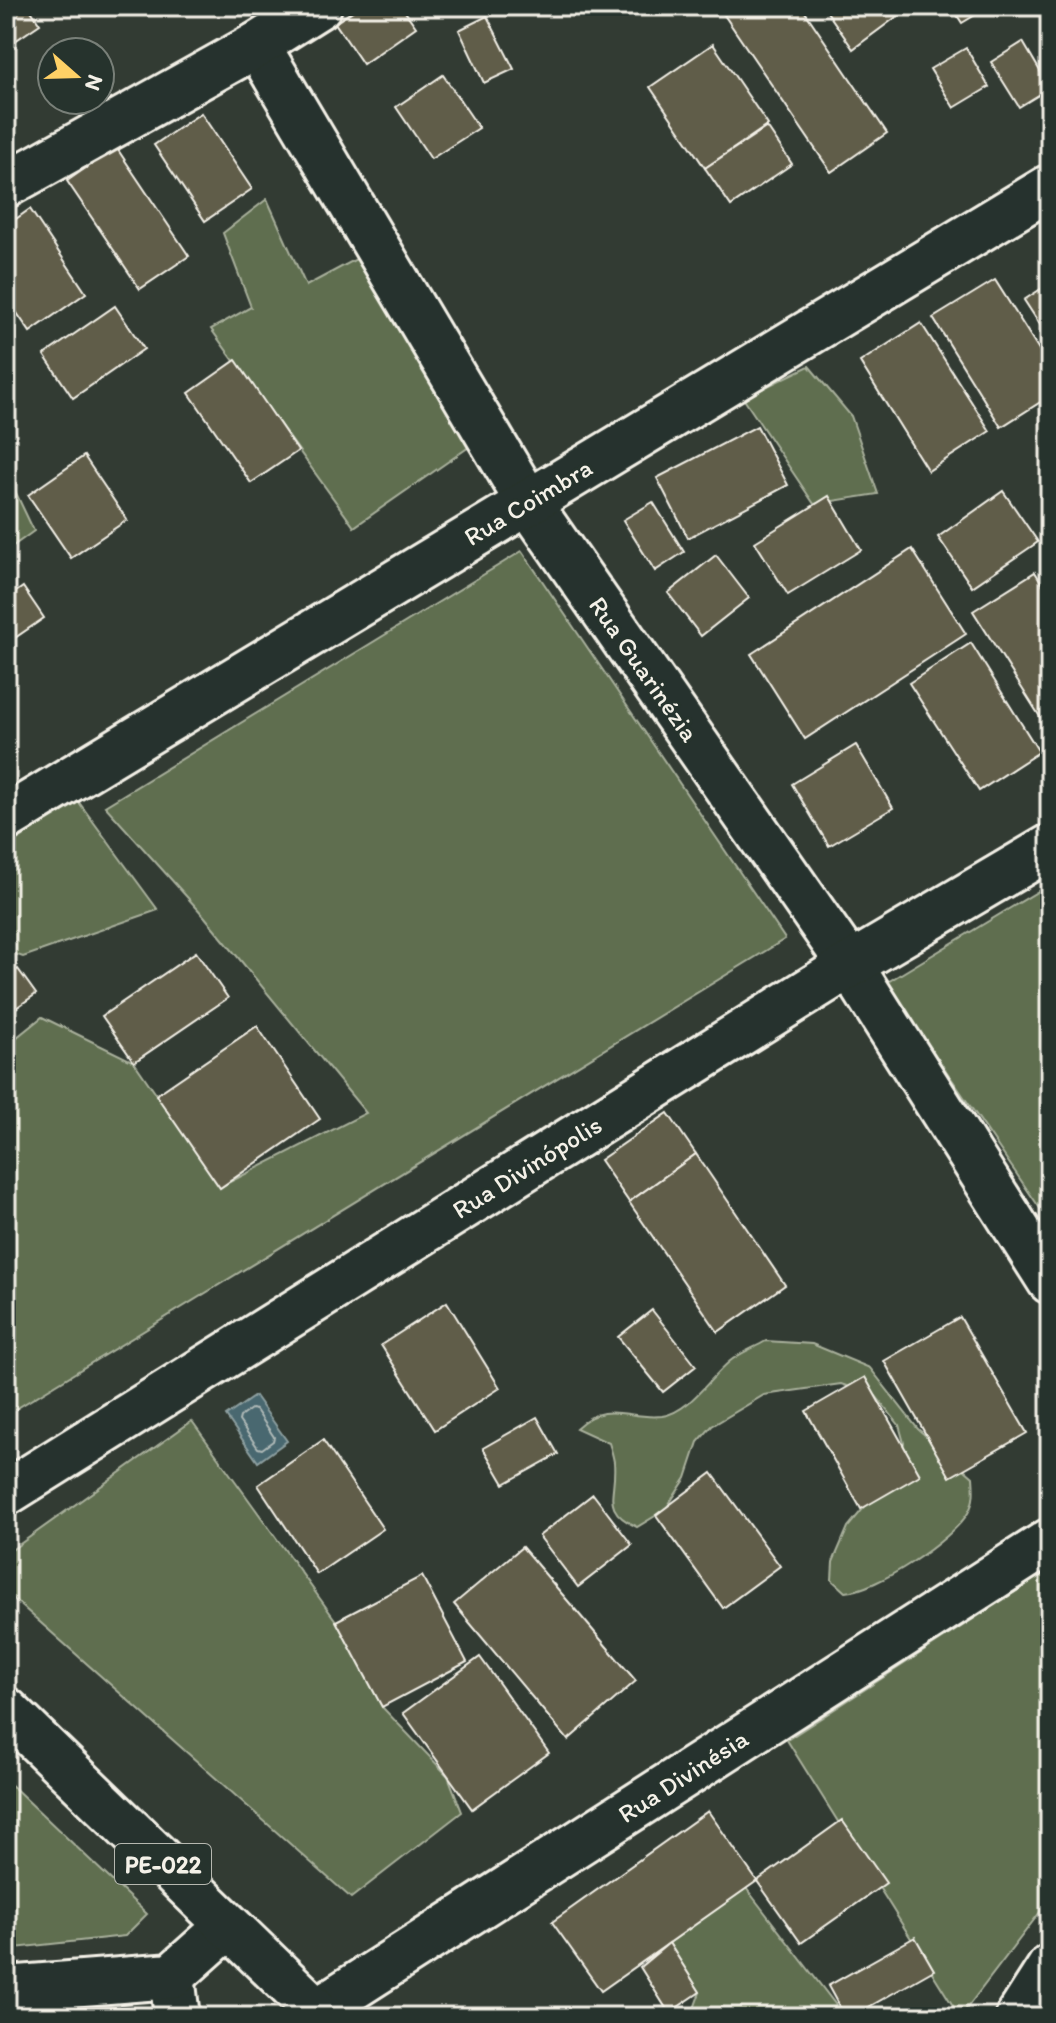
<svg xmlns="http://www.w3.org/2000/svg" width="1056" height="2023" font-family="Itim,sans-serif">
<style>
.green{fill:#5e6e50;stroke:#a9b09c;stroke-width:2}
.water{fill:#496870;stroke:#8d9fa0;stroke-width:2}
.lines{fill:none;stroke-linecap:round;stroke-linejoin:round}
.shore{stroke:#b0bab8;stroke-width:2}
.building{fill:#615d4a;stroke:#f4f1e8;stroke-width:2}
.street-casing{stroke:#f4f1e8;stroke-width:50}
.primary-casing{stroke:#f4f1e8;stroke-width:50}
.street{stroke:#26332d;stroke-width:44}
.primary{stroke:#26332d;stroke-width:44}
.labels{text-anchor:middle;dominant-baseline:central;stroke-width:6;stroke-linejoin:round;paint-order:stroke}
.shield{fill:#26332d;stroke:#b6b8b0;stroke-width:2}
.shield-label{font-size:24px;font-weight:bold;fill:#f4f1e8}
.street-label{font-size:26px;fill:#f4f1e8;stroke:#26332d}
</style>
<rect width="100%" height="100%" fill="#323b33"/>
<filter id="ink" filterUnits="userSpaceOnUse"><feTurbulence type="fractalNoise" baseFrequency=".0125" numOctaves="2"/><feDisplacementMap in="SourceGraphic" scale="16" xChannelSelector="R" yChannelSelector="G"/><feConvolveMatrix kernelMatrix="1 2 1 2 8 2 1 2 1" color-interpolation-filters="sRGB"/></filter>
<g filter="url(#ink)">
<g class="green">
<path d="M 267,199 L 306,286 L 358,258 L 469,447 L 354,527 L 211,329 L 251,307 L 223,233 Z"/>
<path d="M 809,366 L 851,416 L 878,494 L 814,504 L 743,398 Z"/>
<path d="M 15,491 L 34,531 L 6,551 L 6,496 Z"/>
<path d="M 522,551 L 785,939 L 6,1415 L 6,1046 L 42,1017 L 134,1062 L 220,1187 L 366,1113 L 204,916 L 105,806 Z"/>
<path d="M 78,801 L 158,910 L 23,957 L 6,951 L 6,847 Z"/>
<path d="M 1050,884 L 1050,1223 L 886,983 Z"/>
<path d="M 766,1341 L 812,1344 L 870,1368 L 918,1429 L 973,1477 C 974,1490 975,1501 968,1513 C 952,1540 876,1591 845,1592 L 832,1580 L 833,1562 L 848,1527 L 900,1464 L 904,1443 L 899,1425 L 876,1396 L 841,1384 L 764,1395 L 712,1426 L 698,1442 L 686,1478 L 665,1510 L 637,1527 C 599,1509 617,1495 614,1462 C 613,1456 611,1449 609,1443 L 576,1428 C 606,1399 628,1420 662,1416 C 689,1412 709,1379 729,1362 C 739,1353 754,1348 766,1341 Z"/>
<path d="M 192,1421 L 336,1621 L 382,1707 L 448,1776 L 462,1812 L 351,1898 L 6,1592 L 6,1554 Z"/>
<path d="M 1050,1569 L 1050,1899 L 960,2017 L 787,1740 Z"/>
<path d="M 6,1780 L 147,1914 L 125,1936 L 6,1949 Z"/>
<path d="M 746,1888 L 845,2017 L 691,2017 L 700,1992 L 669,1943 Z"/>
</g>
<path class="water" d="M 255,1396 L 287,1441 L 258,1462 L 226,1416 Z"/>
<g class="lines">
<path class="shore" d="M 251,1409 L 256,1410 L 274,1437 L 273,1441 L 262,1449 L 258,1448 L 239,1421 L 240,1417 Z"/>
</g>
<g class="building">
<path d="M 6,6 L 28,6 L 40,24 L 6,47 Z"/>
<path d="M 360,6 L 401,6 L 416,27 L 363,64 L 335,23 Z"/>
<path d="M 718,6 L 801,6 L 887,133 L 831,172 Z"/>
<path d="M 823,6 L 911,6 L 853,49 Z"/>
<path d="M 951,6 L 990,6 L 962,23 Z"/>
<path d="M 487,16 L 514,69 L 484,83 L 459,30 Z"/>
<path d="M 1023,42 L 1050,88 L 1019,107 L 991,62 Z"/>
<path d="M 713,44 L 768,125 L 705,168 L 650,87 Z"/>
<path d="M 966,48 L 989,87 L 954,108 L 930,69 Z"/>
<path d="M 443,75 L 479,128 L 431,159 L 396,107 Z"/>
<path d="M 201,113 L 252,189 L 205,221 L 154,145 Z"/>
<path d="M 767,127 L 792,164 L 731,206 L 705,168 Z"/>
<path d="M 116,147 L 189,256 L 140,289 L 67,181 Z"/>
<path d="M 30,209 L 86,293 L 30,332 L 6,297 L 6,226 Z"/>
<path d="M 995,280 L 1050,367 L 1050,396 L 1001,427 L 933,318 Z"/>
<path d="M 1050,283 L 1050,340 L 1024,300 Z"/>
<path d="M 115,306 L 144,349 L 73,398 L 44,355 Z"/>
<path d="M 921,323 L 990,431 L 928,471 L 860,362 Z"/>
<path d="M 236,360 L 298,451 L 251,483 L 189,393 Z"/>
<path d="M 757,426 L 788,485 L 688,538 L 657,478 Z"/>
<path d="M 84,456 L 127,520 L 71,558 L 28,495 Z"/>
<path d="M 1003,491 L 1038,542 L 972,587 L 938,537 Z"/>
<path d="M 829,496 L 861,550 L 788,595 L 755,542 Z"/>
<path d="M 653,502 L 684,552 L 655,571 L 623,520 Z"/>
<path d="M 912,549 L 966,634 L 805,739 L 751,654 Z"/>
<path d="M 716,555 L 749,598 L 701,636 L 668,593 Z"/>
<path d="M 1035,572 L 1050,596 L 1050,715 L 1042,720 L 973,611 Z"/>
<path d="M 23,587 L 44,618 L 6,644 L 6,599 Z"/>
<path d="M 971,643 L 1039,752 L 979,791 L 909,683 Z"/>
<path d="M 856,745 L 893,808 L 829,846 L 792,784 Z"/>
<path d="M 196,952 L 228,998 L 134,1062 L 102,1016 Z"/>
<path d="M 18,969 L 36,994 L 13,1010 L 6,1000 L 6,977 Z"/>
<path d="M 257,1026 L 320,1119 L 220,1188 L 156,1095 Z"/>
<path d="M 668,1113 L 696,1154 L 629,1202 L 600,1160 Z"/>
<path d="M 696,1154 L 785,1285 L 718,1332 L 629,1202 Z"/>
<path d="M 447,1302 L 500,1388 L 435,1430 L 381,1345 Z"/>
<path d="M 652,1310 L 696,1366 L 663,1392 L 618,1337 Z"/>
<path d="M 960,1317 L 1027,1433 L 950,1477 L 884,1361 Z"/>
<path d="M 865,1377 L 920,1475 L 861,1509 L 806,1411 Z"/>
<path d="M 537,1417 L 558,1454 L 504,1484 L 483,1448 Z"/>
<path d="M 323,1440 L 383,1529 L 317,1574 L 258,1485 Z"/>
<path d="M 712,1473 L 780,1566 L 723,1608 L 656,1515 Z"/>
<path d="M 593,1494 L 632,1545 L 578,1587 L 539,1536 Z"/>
<path d="M 522,1547 L 636,1681 L 568,1740 L 454,1604 Z"/>
<path d="M 422,1576 L 467,1662 L 382,1707 L 336,1621 Z"/>
<path d="M 480,1657 L 549,1753 L 472,1809 L 403,1713 Z"/>
<path d="M 708,1811 L 757,1881 L 601,1991 L 552,1922 Z"/>
<path d="M 842,1820 L 886,1883 L 801,1943 L 757,1881 Z"/>
<path d="M 915,1937 L 934,1970 L 851,2017 L 845,2017 L 828,1986 Z"/>
<path d="M 669,1943 L 700,1992 L 669,2013 L 640,1967 Z"/>
</g>
<g class="lines">
<defs>
<g id="street">
<path d="M 257,45 L 528,502 L 850,965 L 1050,1281"/>
<path d="M 6,185 L 257,45 L 319,6"/>
<path d="M 6,818 L 1050,187"/>
<path d="M 6,1493 L 850,965 L 1050,847"/>
<path d="M 172,1976 L 177,2017"/>
<path d="M 6,1989 L 172,1976 L 227,1927"/>
<path d="M 316,2011 L 1050,1541"/>
<path d="M 1018,2017 L 1050,1967"/>
</g>
<path id="primary" d="M 6,1710 L 323,2017"/>
</defs>
<use href="#street" class="street-casing"/>
<use href="#primary" class="primary-casing"/>
<use href="#street" class="street"/>
<use href="#primary" class="primary"/>
</g>
</g>
<g class="labels">
<rect class="shield" x="115" y="1844" width="96" height="40" rx="6"/>
<g class="shield-label">
<text x="163" y="1864">PE-022</text>
</g>
<g class="street-label">
<text transform="translate(528 502) rotate(-31)">Rua Coimbra</text>
<text transform="translate(644 669) rotate(55)">Rua Guarinézia</text>
<text transform="translate(527 1167) rotate(-32)">Rua Divinópolis</text>
<text transform="translate(683 1776) rotate(-33)">Rua Divinésia</text>
</g>
</g>
<rect width="1056" height="2023" fill="none" stroke="#26332d" stroke-width="32"/>
<rect x="16" y="16" width="1024" height="1991" fill="none" stroke="#f4f1e8" stroke-width="3" filter="url(#ink)"/>
<g transform="translate(76 76) rotate(110)"><circle r="38" fill="#26332d" stroke="#787f78" stroke-width="2"/>
<path d="M0-6L14 30L0 20L-14 30Z" fill="#ffd166"/>
<text y="-12" font-size="22" font-weight="bold" text-anchor="middle" fill="#f4f1e8">N</text>
</g>
</svg>
